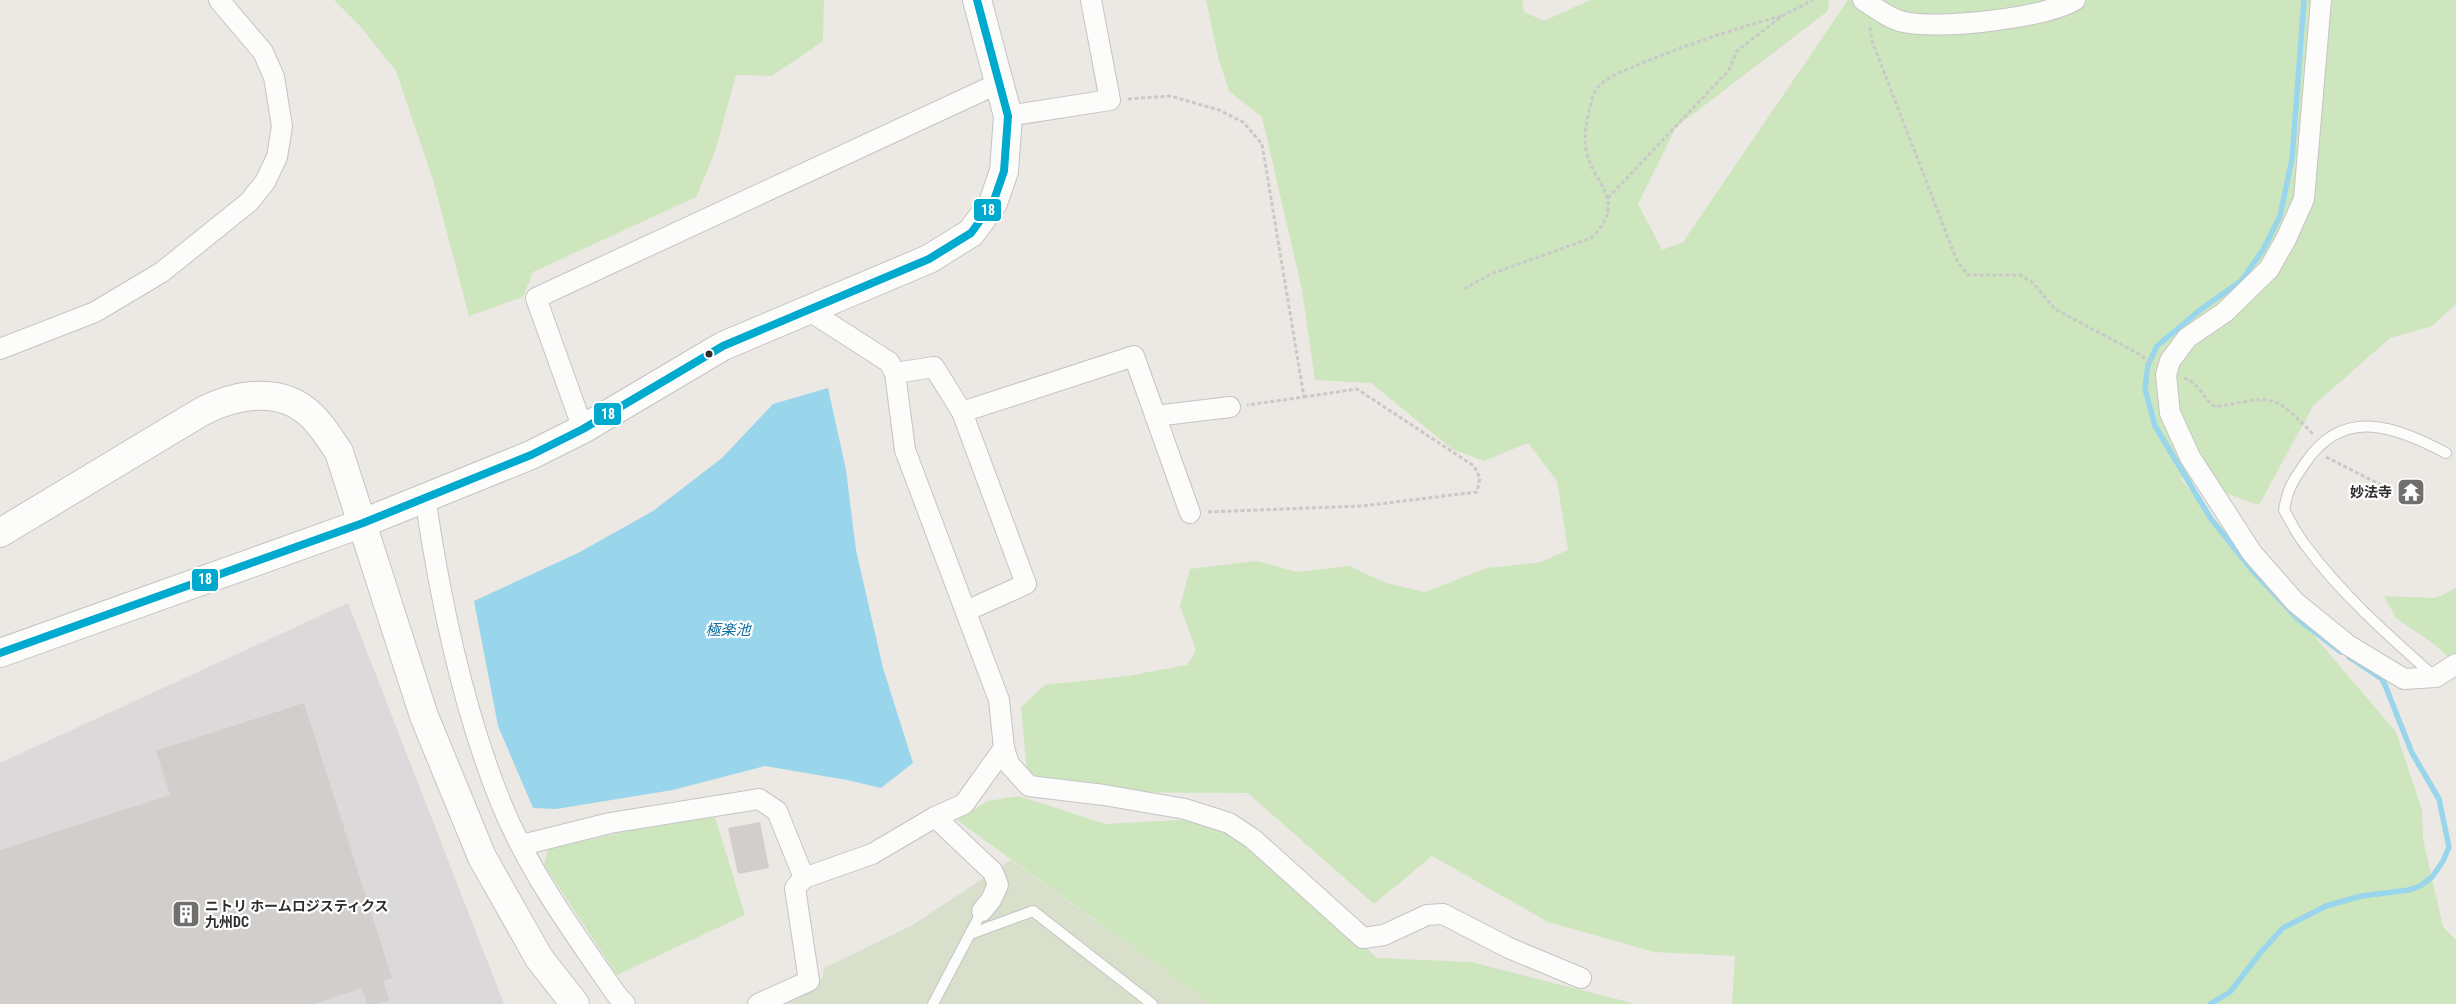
<svg xmlns="http://www.w3.org/2000/svg" width="2456" height="1004" font-family="'Roboto Condensed','Noto Sans JP',sans-serif">
<style>
.industrial{fill:#dcd9db}
.green{fill:#cee6be}
.cemetery{fill:#d8e0cc}
.water{fill:#99d6ec}
.lines{fill:none;stroke-linecap:round;stroke-linejoin:round}
.stream{stroke:#99d6ec;stroke-width:5.5}
.building{fill:#d1cecb}
.lane-casing{stroke:#c5c4c5;stroke-width:12}
.street-casing{stroke:#c5c4c5;stroke-width:22}
.secondary-casing{stroke:#c5c4c5;stroke-width:30}
.path{stroke:#c9c9c8;stroke-width:3;stroke-dasharray:4 2.5;stroke-linecap:butt}
.lane{stroke:#fcfcfb;stroke-width:10}
.street{stroke:#fcfcfb;stroke-width:20}
.secondary{stroke:#fcfcfb;stroke-width:28}
.bus-1-casing{stroke:#fff;stroke-width:11}
.bus-1{stroke:#00a9ce;stroke-width:8}
.bus-dot{fill:#2e2e2e;stroke:#fff;stroke-width:2}
.labels{text-anchor:middle;dominant-baseline:central;stroke-width:4.5;stroke-linejoin:round;paint-order:stroke}
.poi-label{font-size:14px;font-weight:bold;fill:#2e2e2e;stroke:#fff;text-anchor:end}
.water-label{font-size:15px;font-style:italic;fill:#0d6fa3;stroke:#fff}
.line-badge{stroke:#fff;stroke-width:2}
.badge-label{font-size:14px;text-anchor:middle;font-weight:bold;fill:#fff}
</style>
<rect width="100%" height="100%" fill="#ece8e4"/>
<path class="industrial" d="M 348,603 L 504,1004 L 0,1004 L 0,763 Z"/>
<g class="green">
<path d="M 334,0 L 824,0 L 823,41 L 772,76 L 736,75 L 715,152 L 696,197 L 533,272 L 523,297 L 469,316 L 433,180 L 396,71 L 359,25 Z"/>
<path d="M 1206,0 L 1522,0 L 1524,12 L 1544,21 L 1590,0 L 1829,0 L 1828,11 L 1676,127 L 1638,204 L 1662,250 L 1683,242 L 1848,0 L 2456,0 L 2456,304 L 2432,326 L 2390,338 L 2313,406 L 2259,505 L 2179,477 L 2396,732 L 2422,810 L 2423,839 L 2443,927 L 2456,940 L 2456,1004 L 1732,1004 L 1735,956 L 1654,952 L 1548,922 L 1432,856 L 1374,904 L 1248,793 L 1043,792 L 1028,783 L 1021,707 L 1045,685 L 1127,676 L 1187,665 L 1196,650 L 1180,606 L 1190,569 L 1256,561 L 1297,572 L 1349,566 L 1386,583 L 1425,592 L 1487,568 L 1541,562 L 1568,550 L 1557,481 L 1528,443 L 1484,461 L 1452,449 L 1371,383 L 1315,380 L 1302,290 L 1262,117 L 1229,91 L 1218,57 Z"/>
<path d="M 2456,588 L 2456,665 L 2434,644 L 2396,618 L 2384,596 L 2436,598 Z"/>
<path d="M 1019,796 L 1105,824 L 1233,817 L 1377,958 L 1471,962 L 1636,1004 L 1211,1004 L 957,820 L 988,801 Z"/>
<path d="M 715,817 L 745,915 L 617,975 L 544,865 L 548,849 L 632,830 Z"/>
</g>
<path class="cemetery" d="M 1011,860 L 1211,1004 L 766,1004 L 823,978 L 824,968 L 913,925 Z"/>
<path class="water" d="M 828,388 L 846,470 L 856,550 L 883,668 L 913,763 L 881,788 L 847,780 L 765,766 L 673,790 L 556,809 L 533,808 L 498,726 L 474,601 L 578,553 L 653,511 L 722,458 L 773,404 Z"/>
<g class="lines">
<g class="stream">
<path d="M 2304,0 L 2292,159 L 2280,216 L 2263,250 L 2241,281 L 2200,310 L 2157,346 L 2148,365 L 2145,389 L 2155,426 L 2211,519 L 2252,570 L 2298,619 L 2341,652"/>
<path d="M 2210,1004 L 2230,992 L 2261,952 L 2283,928 L 2326,906 L 2361,896 L 2409,890 L 2420,886 L 2432,877 L 2443,861 L 2449,847 L 2439,799 L 2412,753 L 2385,685 L 2382,679 L 2349,657"/>
</g>
</g>
<g class="building">
<path d="M 304,703 L 392,978 L 383,981 L 389,1000 L 376,1004 L 367,1004 L 362,988 L 314,1004 L 0,1004 L 0,850 L 170,795 L 156,751 Z"/>
<path d="M 760,822 L 769,868 L 738,874 L 728,828 Z"/>
</g>
<g class="lines">
<defs>
<g id="lane">
<path d="M 2435,677 C 2390,637 2342,595 2306,546 C 2297,535 2291,522 2284,510 C 2288,487 2293,481 2306,462 C 2344,406 2397,427 2446,453"/>
<path d="M 970,934 L 1033,911 L 1152,1004"/>
<path d="M 933,1004 L 982,911"/>
</g>
<g id="street">
<path d="M 1863,0 C 1876,8 1889,19 1904,22 C 1939,30 2045,18 2075,0"/>
<path d="M 2321,0 L 2304,199 L 2286,239 L 2269,269 L 2225,312 L 2187,338 L 2170,361 L 2166,375 L 2170,413 L 2190,457 L 2252,553 L 2295,602 L 2348,645 L 2404,679 L 2436,677 L 2456,664"/>
<path d="M 1008,116 L 1110,100 L 1091,0"/>
<path d="M 808,310 L 889,362 L 895,373 L 905,450 L 999,700 L 1004,748 L 1009,764 L 1029,786 L 1104,795 L 1185,809 L 1229,823 L 1253,839 L 1363,938 L 1384,935 L 1427,915 L 1443,914 L 1509,948 L 1581,978"/>
<path d="M 0,349 L 95,312 L 162,272 L 249,202 L 265,182 L 277,157 L 282,126 L 274,77 L 263,52 L 219,0"/>
<path d="M 895,373 L 934,367 L 962,412 L 1026,584 L 966,611"/>
<path d="M 962,412 L 1134,356 L 1190,513"/>
<path d="M 1155,416 L 1230,407"/>
<path d="M 583,429 L 536,298 L 999,83"/>
<path d="M 425,497 C 440,599 462,707 501,803 C 529,872 574,933 616,994 L 625,1004"/>
<path d="M 935,817 L 993,872 L 998,885 L 991,900 L 982,911"/>
<path d="M 522,845 L 610,823 L 759,799 L 777,811 L 804,878 L 872,854 L 935,817 L 964,804 L 1004,748"/>
<path d="M 758,1004 L 809,981 L 795,888 L 804,878"/>
</g>
<g id="secondary">
<path d="M 0,533 L 201,412 C 236,394 282,385 313,417 C 323,427 331,440 339,452 L 424,716 L 482,857 L 539,958 L 575,1004"/>
<path d="M 0,653 L 363,523 L 531,455 L 583,429 L 723,346 L 929,259 L 971,233 L 993,203 L 1004,171 L 1008,116 L 977,0"/>
</g>
</defs>
<use href="#lane" class="lane-casing"/>
<use href="#street" class="street-casing"/>
<use href="#secondary" class="secondary-casing"/>
<g class="path">
<path d="M 1870,27 L 1872,41 L 1957,261 L 1968,275 L 2020,275 L 2032,282 L 2055,309 L 2139,354 L 2150,362"/>
<path d="M 1128,99 L 1170,96 L 1219,110 L 1243,122 L 1262,144 L 1304,397 L 1247,405"/>
<path d="M 1608,198 L 1729,70 L 1737,51 L 1782,16 L 1813,0"/>
<path d="M 1464,289 L 1491,274 L 1591,238 C 1630,200 1592,185 1586,149 C 1584,136 1586,124 1589,111 C 1591,104 1593,92 1598,87 C 1608,76 1626,70 1638,65 C 1685,45 1733,29 1782,16"/>
<path d="M 2184,378 C 2200,383 2202,398 2215,407 C 2273,397 2271,391 2313,434"/>
<path d="M 2326,457 L 2385,487"/>
<path d="M 1208,512 L 1362,506 L 1477,492 L 1480,478 L 1474,466 L 1357,389 L 1304,397"/>
</g>
<use href="#lane" class="lane"/>
<use href="#street" class="street"/>
<use href="#secondary" class="secondary"/>
<defs>
<path id="bus-1" d="M 0,653 L 363,523 L 531,455 L 583,429 L 723,346 L 929,259 L 971,233 L 993,203 L 1004,171 L 1008,116 L 977,0"/>
</defs>
<use href="#bus-1" class="bus-1-casing"/>
<use href="#bus-1" class="bus-1"/>
</g>
<defs>
<symbol id="temple-square" viewBox="-11 -11 22 22"><rect x="-9" y="-9" width="18" height="18" rx="4" fill="#706f6e" stroke="#fff"/><path d="M0-6L5-2H3V0L6.5 2.5H4V6H1.5V3h-3V6H-4V2.5H-6.5L-3 0V-2H-5Z" fill="#fff"/></symbol>
<symbol id="building-square" viewBox="-11 -11 22 22"><rect x="-9" y="-9" width="18" height="18" rx="4" fill="#706f6e" stroke="#fff"/><path d="M-4-6H4V6H1V3H-1V6H-4ZM-2.5-4.3h1.7v1.8h-1.7ZM.8-4.3h1.7v1.8H.8ZM-2.5-1h1.7V.8h-1.7ZM.8-1h1.7V.8H.8Z" fill="#fff"/></symbol>
</defs>
<g fill-rule="evenodd">
<use href="#temple-square" x="2395" y="476" width="32" height="32"/>
<use href="#building-square" x="170" y="898" width="32" height="32"/>
</g>
<circle class="bus-dot" cx="709" cy="354" r="4.5"/>
<g class="labels">
<g class="poi-label">
<text x="2392" y="492">妙法寺</text>
<text x="205" y="906" text-anchor="start">ニトリ ホームロジスティクス<tspan x="205" dy="16">九州DC</tspan></text>
</g>
<g class="water-label">
<text x="728" y="630">極楽池</text>
</g>
</g>
<g class="line-badge">
<rect x="973" y="198" width="29" height="24" rx="5" fill="#00a9ce"/>
<rect x="593" y="402" width="29" height="24" rx="5" fill="#00a9ce"/>
<rect x="191" y="568" width="28" height="24" rx="5" fill="#00a9ce"/>
</g>
<g class="badge-label">
<text x="988" y="215">18</text>
<text x="608" y="419">18</text>
<text x="205" y="584">18</text>
</g>
</svg>
